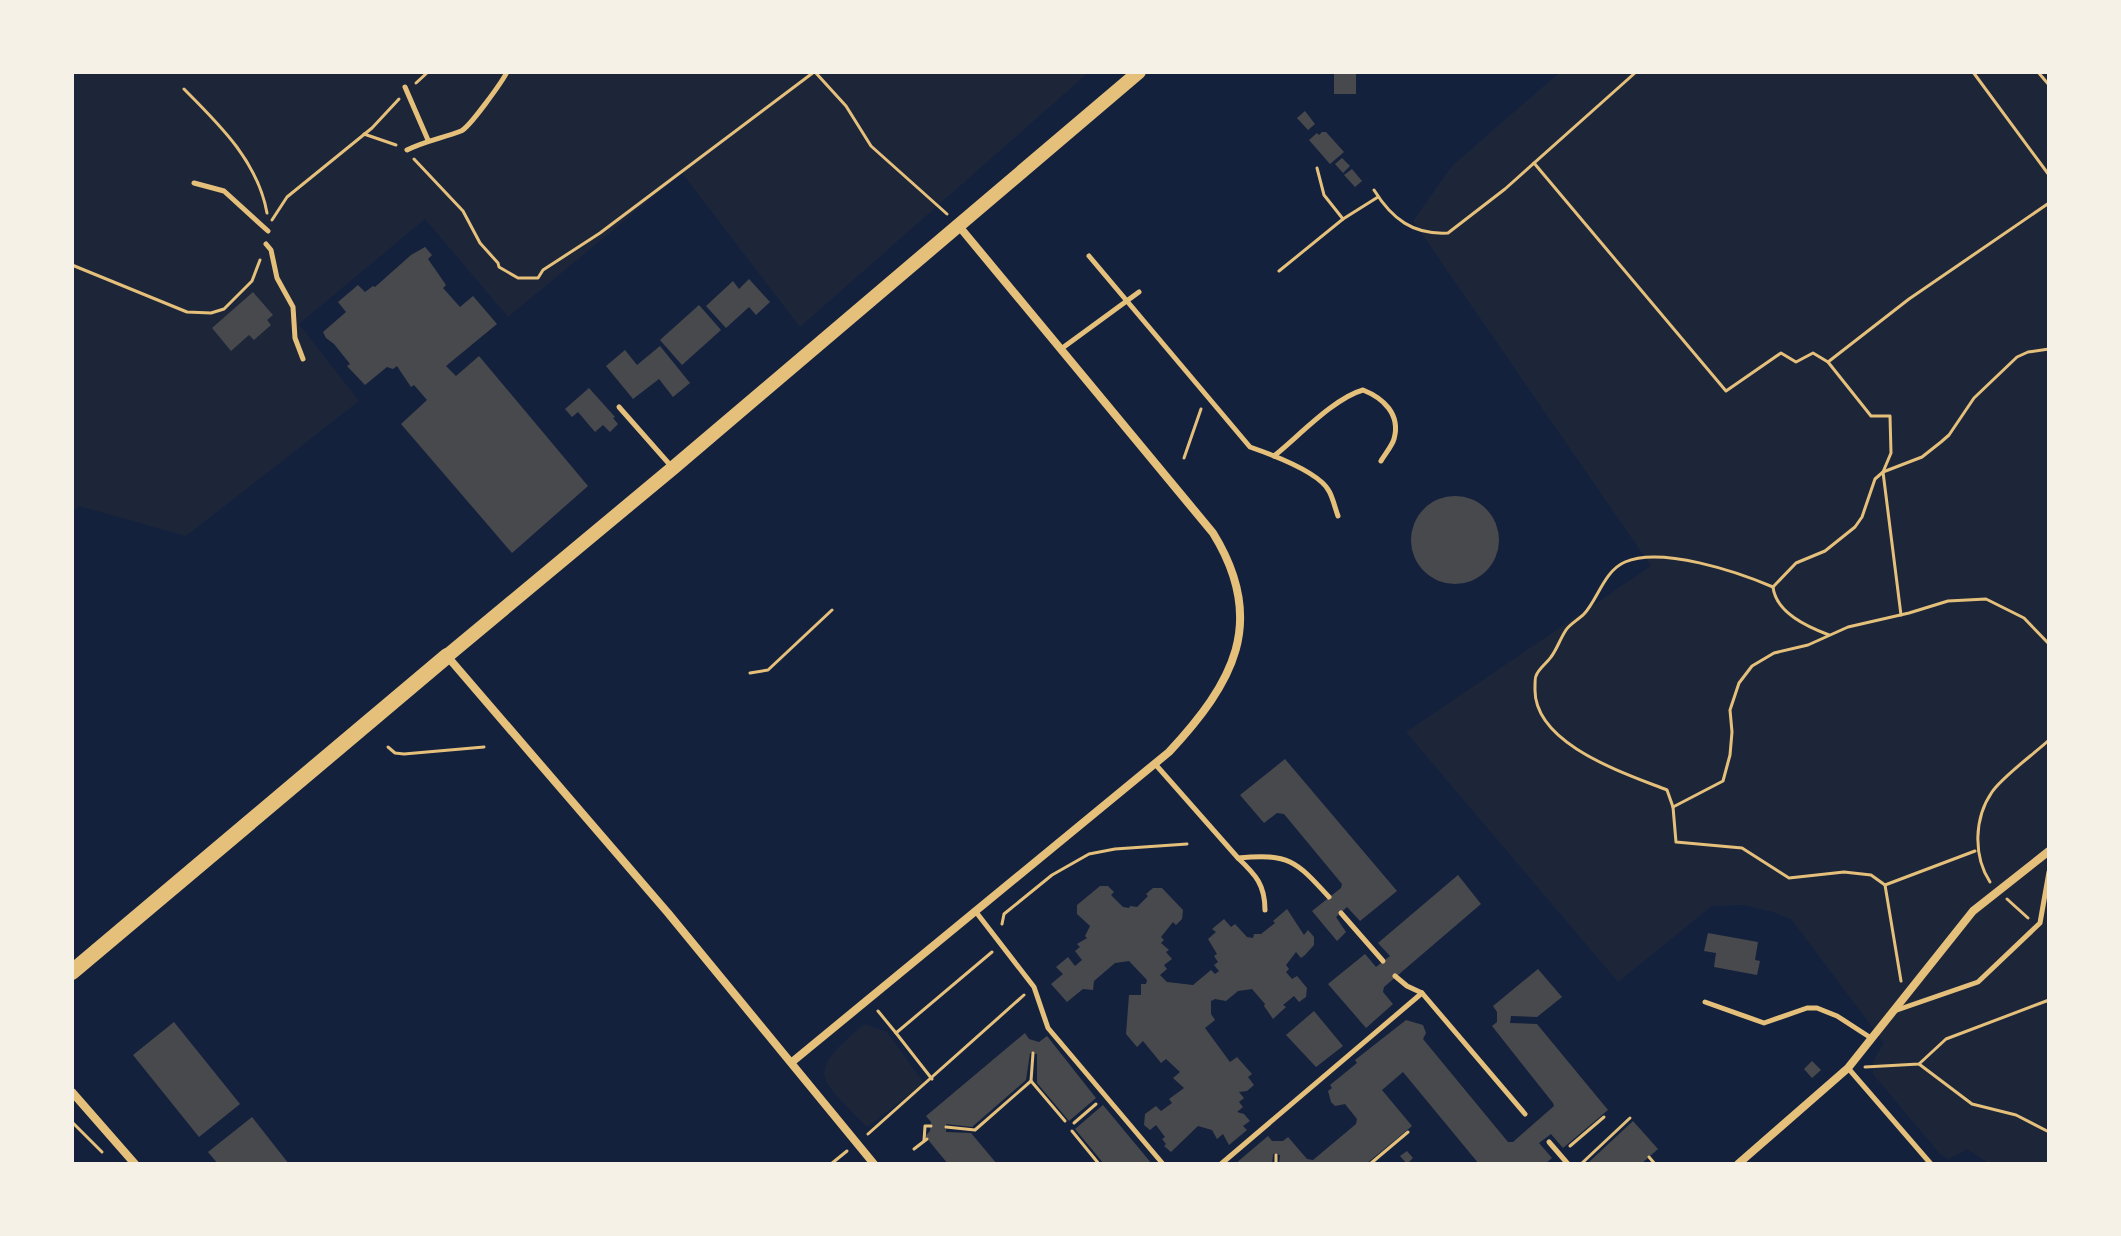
<svg xmlns="http://www.w3.org/2000/svg" width="2121" height="1236" font-family="Mulish,sans-serif">
<style>
.green{fill:#1d2539}
.building{fill:#48494c}
.lines{fill:none;stroke-linecap:round;stroke-linejoin:round}
.path{stroke:#e5c07b;stroke-width:3}
.service{stroke:#e5c07b;stroke-width:5}
.minor{stroke:#e5c07b;stroke-width:8}
.tertiary{stroke:#e5c07b;stroke-width:14}
.secondary{stroke:#e5c07b;stroke-width:16}
</style>
<rect width="100%" height="100%" fill="#14213d"/>
<g class="green">
<path d="M 72,72 L 1089,72 L 800,327 L 682,173 L 508,317 L 425,219 L 299,324 L 359,401 L 186,536 L 79,506 L 72,512 Z"/>
<path d="M 1560,72 L 2049,72 L 2049,1164 L 1990,1164 L 1967,1149 L 1949,1159 L 1940,1154 L 1873,1074 L 1873,1061 L 1884,1043 L 1792,920 L 1773,912 L 1743,905 L 1712,906 L 1618,982 L 1406,732 L 1651,566 L 1413,221 L 1452,166 Z"/>
<path d="M 864,1024 L 887,1032 L 924,1083 L 867,1127 C 817,1075 805,1075 864,1024 Z"/>
</g>
<g class="building">
<rect x="1334" y="72" width="22" height="22"/>
<path d="M 1305,111 L 1315,124 L 1308,130 L 1297,118 Z"/>
<path d="M 1322,132 L 1326,132 L 1344,152 L 1330,164 L 1309,140 L 1317,133 L 1319,135 Z"/>
<path d="M 1342,158 L 1350,166 L 1343,173 L 1335,164 Z"/>
<path d="M 1352,169 L 1362,181 L 1355,187 L 1344,175 Z"/>
<path d="M 425,247 L 432,255 L 428,259 L 446,285 L 443,288 L 460,307 L 473,296 L 497,324 L 446,366 L 456,376 L 479,356 L 588,486 L 512,553 L 401,424 L 427,400 L 414,385 L 411,387 L 397,366 L 393,369 L 387,367 L 365,385 L 347,366 L 350,364 L 334,344 L 326,338 L 323,332 L 346,312 L 338,302 L 358,285 L 365,292 L 373,286 L 375,287 L 411,255 Z"/>
<path d="M 749,279 L 770,302 L 756,315 L 749,307 L 726,328 L 706,306 L 733,281 L 739,289 Z"/>
<path d="M 253,292 L 273,315 L 267,320 L 271,325 L 254,340 L 249,335 L 231,351 L 212,328 Z"/>
<path d="M 699,305 L 721,330 L 682,365 L 660,340 Z"/>
<path d="M 660,346 L 690,383 L 673,397 L 659,379 L 633,399 L 606,366 L 625,350 L 637,365 Z"/>
<path d="M 589,388 L 615,417 L 613,418 L 618,424 L 610,432 L 603,425 L 595,432 L 578,412 L 572,417 L 565,409 Z"/>
<circle cx="1455" cy="540" r="44"/>
<path d="M 1285,759 L 1397,891 L 1360,921 L 1347,907 L 1336,917 L 1346,932 L 1337,941 L 1312,911 L 1341,888 L 1342,884 L 1284,814 L 1277,813 L 1264,823 L 1240,795 Z"/>
<path d="M 1458,875 L 1481,904 L 1384,987 L 1383,992 L 1393,1004 L 1366,1028 L 1328,984 L 1365,954 L 1376,967 L 1390,956 L 1378,943 Z"/>
<path d="M 1100,886 L 1108,886 L 1114,892 L 1111,895 L 1123,907 L 1129,908 L 1130,906 L 1137,907 L 1148,896 L 1146,894 L 1153,888 L 1162,888 L 1183,910 L 1182,919 L 1176,925 L 1173,922 L 1161,937 L 1164,940 L 1161,943 L 1169,950 L 1166,952 L 1172,959 L 1164,965 L 1167,969 L 1160,975 L 1167,982 L 1193,985 L 1211,970 L 1215,974 L 1219,971 L 1214,965 L 1218,962 L 1214,956 L 1217,954 L 1208,939 L 1216,932 L 1212,929 L 1224,919 L 1231,927 L 1235,924 L 1247,937 L 1253,938 L 1254,934 L 1261,934 L 1275,923 L 1273,921 L 1287,909 L 1304,935 L 1308,930 L 1314,937 L 1314,945 L 1305,955 L 1301,958 L 1296,952 L 1286,965 L 1289,969 L 1286,972 L 1292,979 L 1297,976 L 1307,988 L 1306,997 L 1299,1002 L 1294,996 L 1283,1005 L 1286,1007 L 1273,1019 L 1264,1006 L 1265,1004 L 1252,989 L 1238,991 L 1226,1001 L 1215,999 L 1211,1001 L 1211,1014 L 1215,1020 L 1205,1028 L 1230,1062 L 1237,1057 L 1252,1074 L 1248,1077 L 1254,1085 L 1247,1091 L 1239,1092 L 1244,1098 L 1239,1102 L 1243,1107 L 1237,1112 L 1244,1114 L 1250,1121 L 1243,1126 L 1247,1130 L 1229,1145 L 1223,1134 L 1217,1139 L 1212,1130 L 1198,1126 L 1171,1152 L 1164,1146 L 1166,1144 L 1162,1139 L 1165,1137 L 1156,1125 L 1150,1130 L 1144,1125 L 1145,1114 L 1156,1106 L 1161,1111 L 1172,1103 L 1169,1099 L 1184,1088 L 1173,1078 L 1180,1072 L 1166,1059 L 1161,1063 L 1143,1041 L 1137,1047 L 1126,1034 L 1129,995 L 1141,995 L 1141,984 L 1146,984 L 1147,980 L 1129,961 L 1115,963 L 1094,981 L 1093,990 L 1083,989 L 1067,1002 L 1051,984 L 1063,974 L 1056,967 L 1068,957 L 1075,966 L 1082,960 L 1075,951 L 1080,947 L 1077,944 L 1087,938 L 1085,936 L 1090,926 L 1077,914 L 1077,905 Z"/>
<path d="M 1708,933 L 1758,942 L 1755,960 L 1760,961 L 1757,975 L 1714,967 L 1716,953 L 1704,951 Z"/>
<path d="M 1538,969 L 1562,997 L 1537,1017 L 1511,1016 L 1510,1023 L 1537,1024 L 1608,1110 L 1563,1148 L 1551,1134 L 1539,1143 L 1552,1158 L 1545,1164 L 1479,1164 L 1403,1072 L 1382,1090 L 1412,1126 L 1366,1164 L 1279,1164 L 1280,1155 L 1273,1154 L 1272,1164 L 1235,1164 L 1268,1136 L 1272,1141 L 1283,1141 L 1288,1137 L 1307,1159 L 1313,1160 L 1356,1124 L 1357,1119 L 1345,1104 L 1335,1106 L 1331,1102 L 1328,1091 L 1332,1088 L 1330,1085 L 1357,1063 L 1355,1060 L 1406,1020 L 1423,1025 L 1426,1033 L 1423,1039 L 1508,1142 L 1513,1142 L 1554,1106 L 1553,1103 L 1492,1026 L 1497,1022 L 1497,1012 L 1493,1006 Z"/>
<path d="M 1314,1011 L 1343,1046 L 1316,1067 L 1286,1035 Z"/>
<path d="M 174,1022 L 240,1104 L 199,1137 L 133,1055 Z"/>
<path d="M 1025,1033 L 1029,1039 L 1039,1042 L 1047,1036 L 1096,1098 L 1069,1121 L 1037,1083 L 1037,1054 L 1030,1053 L 1026,1080 L 972,1127 L 946,1124 L 946,1132 L 971,1133 L 997,1164 L 948,1164 L 925,1136 L 930,1131 L 931,1122 L 926,1116 Z"/>
<path d="M 1812,1061 L 1821,1070 L 1812,1078 L 1804,1069 Z"/>
<path d="M 1103,1105 L 1152,1164 L 1104,1164 L 1075,1129 Z"/>
<path d="M 252,1117 L 289,1164 L 218,1164 L 208,1152 Z"/>
<path d="M 1633,1121 L 1658,1149 L 1641,1164 L 1591,1164 L 1589,1162 Z"/>
<path d="M 1407,1151 L 1413,1158 L 1407,1164 L 1400,1156 Z"/>
</g>
<g class="lines">
<g class="path">
<path d="M 815,72 L 846,106 L 871,146 L 947,214"/>
<path d="M 1973,72 L 2049,175"/>
<path d="M 2038,72 L 2049,85"/>
<path d="M 416,83 L 428,72"/>
<path d="M 184,89 C 220,125 258,162 267,213"/>
<path d="M 364,134 L 396,145"/>
<path d="M 414,159 L 463,211 L 480,243 L 498,263 L 499,267 L 518,278 L 538,278 L 543,270 L 600,233 L 814,72"/>
<path d="M 1534,163 L 1726,391 L 1781,353 L 1796,362 L 1813,353 L 1828,362"/>
<path d="M 1317,168 L 1324,195 L 1343,219"/>
<path d="M 1374,190 C 1392,219 1413,235 1448,233 L 1505,189 L 1636,72"/>
<path d="M 272,220 L 287,197 L 372,128 L 399,99"/>
<path d="M 72,265 L 187,312 L 211,313 L 224,309 L 252,281 L 260,260"/>
<path d="M 1279,271 L 1343,219 L 1378,197"/>
<path d="M 1184,458 L 1201,409"/>
<path d="M 1773,587 C 1738,572 1661,546 1625,562 C 1604,571 1598,599 1584,614 C 1578,620 1570,624 1566,630 C 1560,639 1557,649 1551,657 C 1547,663 1538,669 1536,676 C 1535,677 1535,687 1535,688 C 1533,744 1624,773 1667,790 L 1673,807 L 1676,842 L 1742,848 L 1789,878 L 1844,872 L 1871,875 L 1885,885 L 1901,981"/>
<path d="M 1901,615 L 1883,472 L 1891,453 L 1890,416 L 1871,416 L 1828,362 L 1909,299 L 2049,203"/>
<path d="M 1829,635 C 1808,627 1776,613 1773,587 L 1796,563 L 1825,551 L 1855,527 L 1862,517 L 1875,479 L 1883,472 L 1922,457 L 1941,442 L 1949,435 L 1974,398 L 2017,357 L 2028,352 L 2049,349"/>
<path d="M 750,673 L 768,670 L 832,610"/>
<path d="M 388,747 L 395,753 L 404,754 L 484,747"/>
<path d="M 1673,807 L 1723,781 L 1730,755 L 1732,732 L 1730,710 L 1739,683 L 1752,666 L 1774,653 L 1808,645 L 1848,627 L 1909,613 L 1948,601 L 1986,599 L 2024,618 L 2049,644"/>
<path d="M 1990,882 C 1973,856 1974,818 1992,792 C 2003,776 2034,754 2049,740"/>
<path d="M 1885,885 L 1975,851"/>
<path d="M 2007,899 L 2028,918"/>
<path d="M 1002,924 L 1004,914 L 1052,875 L 1089,854 L 1115,849 L 1187,844"/>
<path d="M 878,1011 L 896,1033"/>
<path d="M 1919,1064 L 1972,1104 L 2016,1115 L 2049,1132"/>
<path d="M 1865,1067 L 1919,1064 L 1946,1039 L 2049,1000"/>
<path d="M 932,1079 L 896,1033 L 992,952"/>
<path d="M 1031,1081 L 1065,1121"/>
<path d="M 72,1122 L 102,1152"/>
<path d="M 1074,1123 L 1096,1104"/>
<path d="M 946,1127 L 975,1130 L 1031,1081 L 1033,1053"/>
<path d="M 1072,1131 L 1099,1164"/>
<path d="M 868,1134 L 1024,995"/>
<path d="M 924,1141 L 925,1126 L 931,1126"/>
<path d="M 1570,1146 L 1604,1117"/>
<path d="M 914,1149 L 927,1139"/>
<path d="M 1649,1157 L 1655,1164"/>
<path d="M 831,1164 L 847,1151"/>
<path d="M 947,1164 L 948,1164"/>
<path d="M 1276,1164 L 1276,1155"/>
<path d="M 1370,1164 L 1408,1132"/>
<path d="M 1581,1164 L 1630,1118"/>
</g>
<g class="service">
<path d="M 405,87 L 428,140"/>
<path d="M 407,150 C 425,141 443,138 461,131 C 469,128 502,82 507,72"/>
<path d="M 194,183 L 224,191 L 268,231"/>
<path d="M 266,244 L 271,250 L 277,278 L 293,307 L 295,338 L 303,359"/>
<path d="M 1089,256 L 1250,447 C 1270,454 1319,472 1329,491 C 1333,498 1335,508 1338,516"/>
<path d="M 1061,349 L 1139,292"/>
<path d="M 619,407 L 671,466"/>
<path d="M 1274,456 C 1298,437 1334,398 1363,390 C 1383,398 1401,414 1394,439 C 1392,446 1385,454 1381,461"/>
<path d="M 1156,765 L 1238,858 C 1289,853 1296,861 1329,897"/>
<path d="M 1238,858 C 1256,875 1265,885 1265,910"/>
<path d="M 976,912 L 1034,987 L 1048,1028 L 1163,1164"/>
<path d="M 1341,913 L 1383,961"/>
<path d="M 1395,976 L 1407,986 L 1422,993 L 1525,1114"/>
<path d="M 1705,1002 L 1764,1023 L 1807,1008 L 1817,1008 L 1837,1016 L 1871,1038"/>
<path d="M 1897,1010 L 1978,982 L 2040,923 L 2049,872"/>
<path d="M 1848,1068 L 1931,1164"/>
<path d="M 1549,1142 L 1568,1164"/>
<path d="M 1221,1164 L 1422,993"/>
</g>
<g class="minor">
<path d="M 447,656 L 668,913 L 874,1164"/>
<path d="M 792,1062 L 1169,752 C 1233,683 1268,622 1213,533 L 958,225"/>
<path d="M 72,1092 L 135,1164"/>
<path d="M 1738,1164 L 1848,1068 L 1973,911 L 2049,851"/>
</g>
<path class="tertiary" d="M 447,656 L 673,468 L 1139,72"/>
<path class="secondary" d="M 72,972 L 447,656"/>
</g>
<rect width="2121" height="1236" fill="none" stroke="#f6f1e7" stroke-width="148"/>
</svg>
